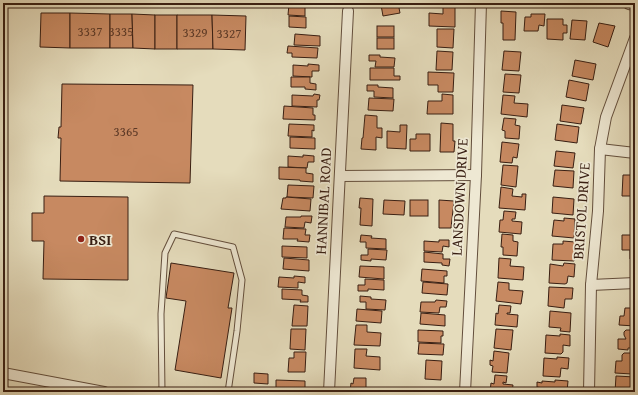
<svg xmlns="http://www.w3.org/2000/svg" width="638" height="395" font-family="'Gentium Book Plus',serif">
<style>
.building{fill:#c78961;stroke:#381e12}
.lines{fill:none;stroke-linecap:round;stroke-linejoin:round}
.service-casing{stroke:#634e3c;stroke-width:7}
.minor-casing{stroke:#634e3c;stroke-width:12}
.tertiary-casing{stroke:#634e3c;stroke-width:14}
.service{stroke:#eee8d3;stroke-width:5}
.minor{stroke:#eee8d3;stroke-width:10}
.tertiary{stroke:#eee8d3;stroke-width:12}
.poi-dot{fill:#8f2418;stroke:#eee8d3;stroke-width:1.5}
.labels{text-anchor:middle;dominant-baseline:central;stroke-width:3.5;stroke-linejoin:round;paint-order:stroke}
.number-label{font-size:13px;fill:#5c3926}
.street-label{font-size:15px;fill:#381e12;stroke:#eee8d3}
.poi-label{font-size:15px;font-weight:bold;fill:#381e12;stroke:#eee8d3;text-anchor:start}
</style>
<rect width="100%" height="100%" fill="#e5dcbc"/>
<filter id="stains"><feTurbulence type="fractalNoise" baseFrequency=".005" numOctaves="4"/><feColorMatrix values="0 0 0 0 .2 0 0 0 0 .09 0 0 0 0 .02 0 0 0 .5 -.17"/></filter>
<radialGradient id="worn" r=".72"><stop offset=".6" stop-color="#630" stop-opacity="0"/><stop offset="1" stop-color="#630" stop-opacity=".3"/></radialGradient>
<g class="building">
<path d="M 393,3 L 402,3 L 402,7 L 399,8 L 400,13 L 383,16 L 381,5 Z"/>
<path d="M 289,4 L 305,5 L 305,16 L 288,15 Z"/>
<path d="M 443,7 L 455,7 L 455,27 L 429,26 L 429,13 L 443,14 Z"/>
<path d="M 501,11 L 516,12 L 515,40 L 503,40 L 503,23 L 501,23 Z"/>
<path d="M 41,13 L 70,13 L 70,48 L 40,47 Z"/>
<path d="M 70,13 L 110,14 L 110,48 L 70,48 Z"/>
<path d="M 110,14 L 132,14 L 133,48 L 110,48 Z"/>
<path d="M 132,14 L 155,15 L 155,49 L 133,48 Z"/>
<path d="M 531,14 L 545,14 L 544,26 L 539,25 L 538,31 L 524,31 L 525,17 L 531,17 Z"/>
<rect x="155" y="15" width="22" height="34"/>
<path d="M 177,15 L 212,15 L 213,49 L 177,49 Z"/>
<path d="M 212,15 L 246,16 L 245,50 L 213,49 Z"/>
<path d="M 289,16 L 306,17 L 306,28 L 289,27 Z"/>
<path d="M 547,19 L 563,19 L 563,25 L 567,25 L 567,33 L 563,33 L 563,40 L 547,39 Z"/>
<path d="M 572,20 L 587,21 L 585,40 L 570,39 Z"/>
<path d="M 599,23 L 615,26 L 608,47 L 593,42 Z"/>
<rect x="377" y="26" width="17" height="11"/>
<path d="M 437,29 L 454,29 L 453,48 L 437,47 Z"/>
<path d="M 295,34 L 320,36 L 320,46 L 294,45 Z"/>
<rect x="377" y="38" width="17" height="11"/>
<path d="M 288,46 L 318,48 L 317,58 L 292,57 L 292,53 L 287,53 Z"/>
<path d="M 437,51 L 453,52 L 452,70 L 436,70 Z"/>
<path d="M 504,51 L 521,52 L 519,71 L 502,70 Z"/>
<path d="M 369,55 L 380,55 L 380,57 L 395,58 L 394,67 L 375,67 L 376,61 L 369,61 Z"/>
<path d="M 575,60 L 596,64 L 593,80 L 572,76 Z"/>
<path d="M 308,64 L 319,65 L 319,71 L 312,71 L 312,77 L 293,76 L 293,65 L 308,66 Z"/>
<path d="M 370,68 L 394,68 L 394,76 L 400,76 L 400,80 L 370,80 Z"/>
<path d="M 428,72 L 454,73 L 453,92 L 438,92 L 438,85 L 428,85 Z"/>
<path d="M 505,74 L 521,75 L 519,93 L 503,92 Z"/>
<path d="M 291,77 L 310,77 L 310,83 L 316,84 L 316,90 L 305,89 L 305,87 L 291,87 Z"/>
<path d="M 569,80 L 589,84 L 586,101 L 566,97 Z"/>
<path d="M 62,84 L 193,85 L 190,183 L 60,181 L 61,138 L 58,138 L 59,127 L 61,127 Z"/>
<path d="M 367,85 L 378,85 L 378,87 L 393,88 L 393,98 L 374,97 L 374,91 L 367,91 Z"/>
<path d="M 314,94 L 320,95 L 319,100 L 317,100 L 317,107 L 292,106 L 292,95 L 313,96 Z"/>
<path d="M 442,94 L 453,95 L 453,114 L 427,114 L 428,101 L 442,101 Z"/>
<path d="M 503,95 L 515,96 L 514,103 L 528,104 L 527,117 L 501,114 Z"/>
<path d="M 369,98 L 394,99 L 393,111 L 368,110 Z"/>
<path d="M 562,105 L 584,108 L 581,124 L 560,121 Z"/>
<path d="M 284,106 L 313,108 L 313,115 L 315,115 L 315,120 L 283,119 Z"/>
<path d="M 365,115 L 377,116 L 377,128 L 382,128 L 382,138 L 376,137 L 376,150 L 361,149 L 362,138 L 363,138 Z"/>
<path d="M 504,118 L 516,119 L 515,125 L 520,126 L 519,139 L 505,138 L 505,131 L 502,130 Z"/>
<path d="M 441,123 L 453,124 L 453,141 L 455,141 L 454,152 L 440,152 Z"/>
<path d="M 289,124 L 314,125 L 314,131 L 312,130 L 312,137 L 288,136 Z"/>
<path d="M 557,124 L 579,127 L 577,143 L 555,140 Z"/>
<path d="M 400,125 L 407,125 L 406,149 L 387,148 L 387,131 L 400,132 Z"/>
<path d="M 416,134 L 430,134 L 430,151 L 410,151 L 410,139 L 416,139 Z"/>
<path d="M 290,137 L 315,138 L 315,149 L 290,148 Z"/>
<path d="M 502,142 L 519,144 L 517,158 L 513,157 L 512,163 L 500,162 Z"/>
<path d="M 556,151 L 575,153 L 573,168 L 554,166 Z"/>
<path d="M 303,155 L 314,156 L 314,162 L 308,162 L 307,168 L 288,167 L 288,156 L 303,157 Z"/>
<path d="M 503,165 L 518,166 L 516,187 L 501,185 Z"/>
<path d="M 279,167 L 306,168 L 306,173 L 313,174 L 313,182 L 300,181 L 300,180 L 279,179 Z"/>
<path d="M 555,170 L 574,171 L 573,188 L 553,186 Z"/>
<path d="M 623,175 L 635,175 L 635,196 L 622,196 Z"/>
<path d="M 288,185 L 314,186 L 313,198 L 287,197 Z"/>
<path d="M 501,187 L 513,189 L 512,196 L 522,197 L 522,194 L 526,194 L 525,210 L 499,208 Z"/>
<path d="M 44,196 L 128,197 L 128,280 L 43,279 L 44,241 L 32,241 L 32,213 L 44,213 Z"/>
<path d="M 286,197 L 311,199 L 310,211 L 281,209 L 283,198 L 286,198 Z"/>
<path d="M 553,197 L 574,199 L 573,215 L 552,213 Z"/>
<path d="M 360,198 L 373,199 L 372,226 L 360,225 L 361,208 L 359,208 Z"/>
<path d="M 384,200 L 405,201 L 404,215 L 383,214 Z"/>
<rect x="410" y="200" width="18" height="16"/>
<path d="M 439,200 L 454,201 L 451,228 L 439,228 Z"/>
<path d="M 504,211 L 516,212 L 515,219 L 512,219 L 512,221 L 522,222 L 521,234 L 499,232 L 500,220 L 503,220 Z"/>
<path d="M 301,216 L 312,216 L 311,223 L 305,222 L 304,228 L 285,227 L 286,217 L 301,217 Z"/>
<path d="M 564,218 L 575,219 L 574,238 L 552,236 L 554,220 L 564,221 Z"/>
<path d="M 284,228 L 306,229 L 305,235 L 310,235 L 309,242 L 297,241 L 298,239 L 283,239 Z"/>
<path d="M 502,234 L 513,235 L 513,241 L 518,242 L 517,256 L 503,255 L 503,247 L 501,247 Z"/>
<path d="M 361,235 L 372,236 L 371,238 L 386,239 L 386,249 L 366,248 L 366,242 L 360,242 Z"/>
<path d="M 622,235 L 635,235 L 635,259 L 630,259 L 630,250 L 622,250 Z"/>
<path d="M 439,240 L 449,240 L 449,247 L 443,246 L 442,252 L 424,251 L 424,241 L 439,242 Z"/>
<path d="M 563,241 L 575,242 L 574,261 L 552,260 L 553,244 L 563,244 Z"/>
<path d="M 282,246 L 307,247 L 307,258 L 282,257 Z"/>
<path d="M 368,249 L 387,250 L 386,260 L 371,259 L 371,261 L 361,260 L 361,255 L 368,255 Z"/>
<path d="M 424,252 L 443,254 L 443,259 L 450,259 L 449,266 L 442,265 L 442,263 L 424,262 Z"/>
<path d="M 284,258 L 309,260 L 309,271 L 283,269 Z"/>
<path d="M 499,258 L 511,259 L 510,266 L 524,267 L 523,280 L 498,278 Z"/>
<path d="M 171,263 L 234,273 L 228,308 L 232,308 L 221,378 L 175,370 L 186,301 L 166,298 Z"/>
<path d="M 564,263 L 575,264 L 574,277 L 568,276 L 567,283 L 565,284 L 549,283 L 550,264 L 563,266 Z"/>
<path d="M 360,266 L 384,267 L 384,279 L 359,277 Z"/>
<path d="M 422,269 L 447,271 L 447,276 L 444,276 L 444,283 L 421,281 Z"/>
<path d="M 294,276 L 305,277 L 305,283 L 298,282 L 298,288 L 278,287 L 279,277 L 294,278 Z"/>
<path d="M 365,279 L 384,280 L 384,290 L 368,289 L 368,291 L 358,291 L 358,285 L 365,285 Z"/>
<path d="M 423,282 L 448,284 L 447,295 L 422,293 Z"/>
<path d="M 498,282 L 509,283 L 509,290 L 523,291 L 521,304 L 496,301 Z"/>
<path d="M 549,287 L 573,288 L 572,299 L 565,299 L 564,308 L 548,306 Z"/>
<path d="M 282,289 L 302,290 L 302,295 L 308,296 L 308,302 L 300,302 L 301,300 L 282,299 Z"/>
<path d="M 360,296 L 371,297 L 371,299 L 386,300 L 385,310 L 366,309 L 366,302 L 360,302 Z"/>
<path d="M 436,300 L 447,301 L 446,307 L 440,307 L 439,313 L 420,312 L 421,302 L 435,302 Z"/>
<path d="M 294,305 L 308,306 L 307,326 L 292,326 Z"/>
<path d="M 499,305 L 511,306 L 510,313 L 507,313 L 507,314 L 518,315 L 517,327 L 495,325 L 496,313 L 498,314 Z"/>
<path d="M 625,308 L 635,308 L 635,326 L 619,325 L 620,316 L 624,316 Z"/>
<path d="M 357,309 L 382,311 L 381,323 L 356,321 Z"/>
<path d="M 550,311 L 571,313 L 570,332 L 560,331 L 561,328 L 549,327 Z"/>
<path d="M 421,313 L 445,315 L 445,326 L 420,324 Z"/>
<path d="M 356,325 L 367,325 L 367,332 L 381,333 L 380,346 L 354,345 Z"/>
<path d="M 291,329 L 306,329 L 305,350 L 290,349 Z"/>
<path d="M 496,329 L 513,330 L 511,350 L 494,348 Z"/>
<path d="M 418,330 L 443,331 L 443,336 L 441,336 L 441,343 L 418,342 Z"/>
<path d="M 626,330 L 635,330 L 635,348 L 628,348 L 628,350 L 618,349 L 618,339 L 626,339 L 624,335 L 624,332 Z"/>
<path d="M 560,334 L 570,335 L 570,346 L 563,345 L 563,352 L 561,354 L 545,353 L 546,335 L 560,336 Z"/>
<path d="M 419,343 L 444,344 L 443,355 L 418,354 Z"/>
<path d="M 355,349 L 367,349 L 366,356 L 380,357 L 380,370 L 354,368 Z"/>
<path d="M 494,351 L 509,353 L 507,373 L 492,372 L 493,366 L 490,365 L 490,360 L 493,361 Z"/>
<path d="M 294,352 L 306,352 L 305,372 L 288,372 L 289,358 L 294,358 Z"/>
<path d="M 624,353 L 635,353 L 635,373 L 632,372 L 632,374 L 615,373 L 616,361 L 622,361 L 622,355 Z"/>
<path d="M 557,357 L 569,358 L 568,369 L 561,368 L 560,377 L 543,376 L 544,358 L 557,359 Z"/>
<path d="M 426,360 L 442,361 L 441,380 L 425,379 Z"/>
<path d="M 254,373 L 268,374 L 268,384 L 254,383 Z"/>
<path d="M 495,375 L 507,376 L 506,383 L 503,382 L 503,384 L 513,385 L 512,392 L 490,392 L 491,383 L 494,384 Z"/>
<path d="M 616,376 L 635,377 L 635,392 L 615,392 Z"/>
<path d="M 354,378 L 366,378 L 366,392 L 350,392 L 351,383 L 353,384 Z"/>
<path d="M 276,380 L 305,381 L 305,392 L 276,392 Z"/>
<path d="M 555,380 L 568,381 L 567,392 L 542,392 L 543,388 L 537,387 L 537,382 L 542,383 L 542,381 L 555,382 Z"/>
<path d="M 384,390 L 396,390 L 396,392 L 383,392 Z"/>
</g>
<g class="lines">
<defs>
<path id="service" d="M 162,392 L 161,314 L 165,253 L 174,234 L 233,247 L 242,280 L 237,331 L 228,392"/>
<g id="minor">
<path d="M 600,149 L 635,153"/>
<path d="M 340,176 L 476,175"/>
<path d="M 591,285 L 635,283"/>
<path d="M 3,373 L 104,392"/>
<path d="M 329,392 L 348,11"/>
<path d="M 465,392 L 476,175 L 481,3"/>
<path d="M 589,392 L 591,285 L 598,211 L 600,149 L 606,117 L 635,38"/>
</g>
<path id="tertiary" d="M 629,3 L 635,4"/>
</defs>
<use href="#service" class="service-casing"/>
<use href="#minor" class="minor-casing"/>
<use href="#tertiary" class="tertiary-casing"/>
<use href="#service" class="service"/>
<use href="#minor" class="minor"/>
<use href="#tertiary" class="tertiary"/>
</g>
<circle class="poi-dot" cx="81" cy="239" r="4"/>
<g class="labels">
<g class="number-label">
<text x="90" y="31">3337</text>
<text x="121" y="31">3335</text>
<text x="195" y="32">3329</text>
<text x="229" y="33">3327</text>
<text x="126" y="131">3365</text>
</g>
<g class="street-label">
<text transform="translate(459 197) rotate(-87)">LANSDOWN DRIVE</text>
<text transform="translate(323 201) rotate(-87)">HANNIBAL ROAD</text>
<text transform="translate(581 211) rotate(-86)">BRISTOL DRIVE</text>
</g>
<g class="poi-label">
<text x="89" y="239">BSI</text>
</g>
</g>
<rect width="638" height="395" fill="none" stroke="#e5dcbc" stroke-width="16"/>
<rect x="4" y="4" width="630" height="387" fill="none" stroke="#381e12" stroke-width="2"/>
<rect x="8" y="8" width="622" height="379" fill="none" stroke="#381e12"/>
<rect width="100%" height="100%" filter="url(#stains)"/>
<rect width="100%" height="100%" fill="url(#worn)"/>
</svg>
